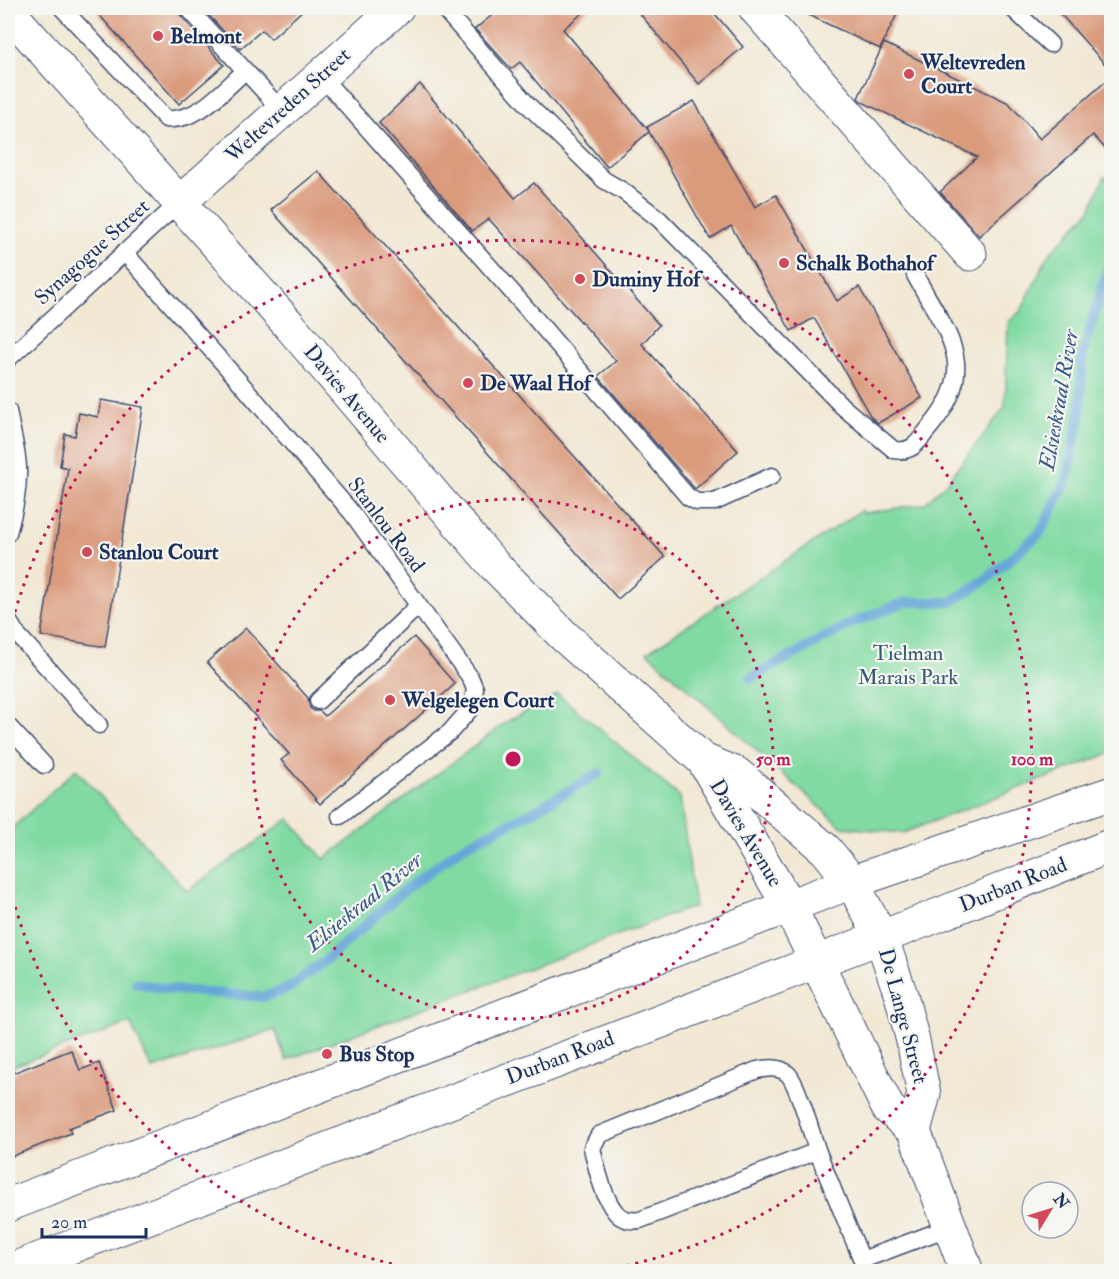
<svg xmlns="http://www.w3.org/2000/svg" width="1119" height="1279" font-family="'IM FELL Double Pica',serif">
<style>
.green{fill:#80daa1;stroke:#4e8480;stroke-width:1.5}
.lines{fill:none;stroke-linecap:round;stroke-linejoin:round}
.stream{stroke:#65a6d8;stroke-width:10}
.building{fill:#da9a7c}
.service-casing{stroke:#3b4b70;stroke-width:19}
.minor-casing{stroke:#3b4b70;stroke-width:35}
.primary-casing{stroke:#3b4b70;stroke-width:35}
.service{stroke:#fff;stroke-width:16}
.minor{stroke:#fff;stroke-width:33}
.primary{stroke:#fff;stroke-width:33}
.ring{fill:none;stroke:#c2185b;stroke-width:3;stroke-dasharray:3 6}
.poi-dot{fill:#d1495b;stroke:#f6f6f2;stroke-width:2}
.labels{text-anchor:middle;dominant-baseline:central;stroke-width:4.5;stroke-linejoin:round;paint-order:stroke}
.poi-label{font-size:21px;font-weight:bold;fill:#1b2f5e;stroke:#f6f6f2;text-anchor:start}
.street-label{font-size:21px;fill:#1b2f5e;stroke:#f6f6f2}
.park-label{font-size:21px;fill:#345a6f;stroke:#f6f6f2}
.water-label{font-size:22px;font-style:italic;fill:#355989;stroke:#f6f6f2}
.centre{fill:#c2185b;stroke:#f6f6f2;stroke-width:3}
.ring-label{font-size:18px;text-anchor:middle;font-weight:bold;fill:#c2185b;stroke:#f6f6f2;stroke-width:4.5;stroke-linejoin:round;paint-order:stroke}
</style>
<rect width="100%" height="100%" fill="#f6f6f2"/>
<filter id="ink" filterUnits="userSpaceOnUse"><feTurbulence type="fractalNoise" baseFrequency=".0167" numOctaves="2"/><feDisplacementMap in="SourceGraphic" scale="12" xChannelSelector="R" yChannelSelector="G"/><feConvolveMatrix kernelMatrix="1 2 1 2 8 2 1 2 1" color-interpolation-filters="sRGB"/></filter>
<filter id="wash" filterUnits="userSpaceOnUse"><feTurbulence type="fractalNoise" baseFrequency=".008" numOctaves="4" result="noise"/><feDisplacementMap in="SourceGraphic" scale="24" xChannelSelector="R" yChannelSelector="G"/><feGaussianBlur stdDeviation="1.35" result="paint"/><feColorMatrix in="noise" values="0 0 0 0 0 0 0 0 0 0 0 0 0 0 0 0 0 1.4 0 .05"/><feComposite in="paint" operator="in"/></filter>
<g filter="url(#wash)">
<rect width="100%" height="100%" fill="#f2e8d4"/>
<g class="green">
<path d="M 1105,176 L 1112,183 L 1111,753 L 903,833 L 842,827 L 647,652 L 862,510 L 864,513 L 924,504 L 947,482 L 1005,407 L 1008,322 L 1021,311 L 1047,257 L 1090,210 Z"/>
<path d="M 558,694 L 680,797 L 695,906 L 286,1060 L 275,1030 L 152,1069 L 130,1023 L 8,1068 L 8,832 L 76,769 L 187,891 L 289,819 L 324,859 L 508,721 Z"/>
</g>
<g class="lines">
<g class="stream">
<path d="M 751,678 L 852,623 L 906,602 L 951,602 L 988,578 L 1040,533 L 1066,482 L 1080,417 L 1083,351 L 1108,269 L 1112,266"/>
<path d="M 136,983 L 166,989 L 263,997 L 287,989 L 325,961 L 407,888 L 464,846 L 534,811 L 599,773"/>
</g>
</g>
<g id="blocks">
<g class="building">
<path d="M 93,8 L 178,8 L 180,15 L 224,65 L 179,104 Z"/>
<path d="M 202,8 L 305,8 L 271,39 L 262,30 L 240,49 Z"/>
<path d="M 501,8 L 589,8 L 563,29 L 649,131 L 647,127 L 694,101 L 755,207 L 776,195 L 837,301 L 859,287 L 922,398 L 878,423 L 871,417 L 814,318 L 791,331 L 731,226 L 710,239 L 649,132 L 607,167 L 520,62 L 511,69 L 475,29 Z"/>
<path d="M 635,8 L 710,8 L 743,47 L 699,84 Z"/>
<path d="M 794,8 L 900,8 L 880,49 Z"/>
<path d="M 1055,8 L 1112,8 L 1112,72 Z"/>
<path d="M 884,43 L 1009,103 L 1040,139 L 1112,76 L 1112,156 L 1093,135 L 979,236 L 940,192 L 977,157 L 862,102 L 858,98 Z"/>
<path d="M 420,84 L 515,198 L 534,183 L 659,325 L 642,344 L 738,451 L 695,489 L 598,376 L 616,361 L 489,219 L 472,231 L 379,123 Z"/>
<path d="M 318,171 L 665,557 L 618,599 L 271,210 Z"/>
<path d="M 101,400 L 143,407 L 105,647 L 41,636 L 68,468 L 60,466 L 65,434 L 75,436 L 79,413 L 98,417 Z"/>
<path d="M 246,628 L 308,698 L 310,708 L 314,711 L 320,711 L 325,716 L 414,637 L 455,684 L 320,804 L 281,760 L 289,754 L 207,662 Z"/>
<path d="M 71,1050 L 80,1070 L 99,1063 L 117,1110 L 69,1128 L 71,1133 L 8,1158 L 8,1075 Z"/>
</g>
</g>
</g>
<g filter="url(#ink)">
<use href="#blocks" fill-opacity="0" stroke="#3b4b70" stroke-width="1.5"/>
<g class="lines">
<defs>
<g id="service">
<path d="M 62,8 L 166,119 C 198,122 223,90 245,71"/>
<path d="M 188,8 L 282,111"/>
<path d="M 443,8 L 529,106 L 604,180 L 623,191 L 659,219 L 843,407 L 894,450 C 914,453 918,441 930,427 C 982,366 946,333 915,275"/>
<path d="M 1012,8 L 1050,44"/>
<path d="M 321,76 L 528,310 L 688,497 L 697,502 L 715,502 L 772,476"/>
<path d="M 124,252 L 239,381 L 352,513 L 470,677 L 475,689 L 472,707 L 450,732 L 340,816"/>
<path d="M 8,359 L 180,202"/>
<path d="M 8,411 C 11,429 17,449 18,467 C 19,490 14,511 8,533"/>
<path d="M 8,620 L 16,633 L 99,725"/>
<path d="M 318,701 L 418,606"/>
<path d="M 8,726 L 44,765"/>
<path d="M 817,1151 L 640,1220 C 633,1221 628,1221 621,1217 C 605,1207 596,1166 592,1148 L 599,1135 L 757,1070 C 767,1068 779,1066 788,1074 C 798,1084 812,1136 818,1152 C 832,1188 847,1224 862,1260 L 950,1227"/>
</g>
<g id="minor">
<path d="M 755,8 L 970,254"/>
<path d="M 8,11 L 290,326 L 494,565 L 564,636 L 703,760 L 789,906 L 888,1108 L 914,1131 L 967,1272"/>
<path d="M 180,202 L 397,8"/>
<path d="M 703,760 L 737,774 L 826,850 L 852,882 L 881,937 L 901,995 L 913,1041 L 924,1094 L 914,1131"/>
</g>
<g id="primary">
<path d="M 8,1205 L 852,882 L 1112,793"/>
<path d="M 8,1271 L 926,920 L 1112,845"/>
</g>
</defs>
<use href="#service" class="service-casing"/>
<use href="#minor" class="minor-casing"/>
<use href="#primary" class="primary-casing"/>
<use href="#service" class="service"/>
<use href="#minor" class="minor"/>
<use href="#primary" class="primary"/>
</g>
</g>
<g class="ring">
<circle cx="513" cy="759" r="260"/>
<path d="M427 1271A519 519 0 0 1 8 880M8 638A519 519 0 1 1 599 1271"/>
</g>
<g class="poi-dot">
<circle cx="158" cy="36" r="6"/>
<circle cx="909" cy="74" r="6"/>
<circle cx="784" cy="263" r="6"/>
<circle cx="580" cy="279" r="6"/>
<circle cx="468" cy="383" r="6"/>
<circle cx="87" cy="552" r="6"/>
<circle cx="390" cy="700" r="6"/>
<circle cx="327" cy="1054" r="6"/>
</g>
<g class="labels">
<g class="poi-label">
<text x="170" y="36">Belmont</text>
<text x="921" y="62">Weltevreden<tspan x="921" dy="24">Court</tspan></text>
<text x="796" y="263">Schalk Bothahof</text>
<text x="592" y="279">Duminy Hof</text>
<text x="480" y="383">De Waal Hof</text>
<text x="99" y="552">Stanlou Court</text>
<text x="402" y="700">Welgelegen Court</text>
<text x="339" y="1054">Bus Stop</text>
</g>
<g class="street-label">
<text transform="translate(288 105) rotate(-42)">Weltevreden Street</text>
<text transform="translate(92 252) rotate(-42)">Synagogue Street</text>
<text transform="translate(347 394) rotate(50)">Davies Avenue</text>
<text transform="translate(386 525) rotate(53)">Stanlou Road</text>
<text transform="translate(746 833) rotate(59)">Davies Avenue</text>
<text transform="translate(1013 885) rotate(-22)">Durban Road</text>
<text transform="translate(903 1016) rotate(75)">De Lange Street</text>
<text transform="translate(560 1058) rotate(-21)">Durban Road</text>
</g>
<g class="park-label">
<text x="908" y="653">Tielman<tspan x="908" dy="24">Marais Park</tspan></text>
</g>
<g class="water-label">
<text transform="translate(1059 400) rotate(-80)">Elsieskraal River</text>
<text transform="translate(364 902) rotate(-39)">Elsieskraal River</text>
</g>
</g>
<circle cx="513" cy="759" r="9" class="centre"/>
<g class="ring-label">
<text x="773" y="765">50 m</text>
<text x="1032" y="765">100 m</text>
</g>
<rect width="1119" height="1279" fill="none" stroke="#f6f6f2" stroke-width="30"/>
<g transform="translate(1050 1210) rotate(52)"><circle r="28" fill="#f6f6f2" stroke="#9ea6b7" stroke-width="1.5"/>
<path d="M0-4.5L10 22L0 15L-10 22Z" fill="#d1495b"/>
<text y="-9" font-size="16" font-weight="bold" text-anchor="middle" fill="#1b2f5e">N</text>
</g>
<path d="M42 1228v9h104v-9" fill="none" stroke="#1b2f5e" stroke-width="3"/>
<text x="51" y="1228" font-size="18" fill="#1b2f5e" stroke="#f6f6f2" stroke-width="4.5" paint-order="stroke">20 m</text>
</svg>
